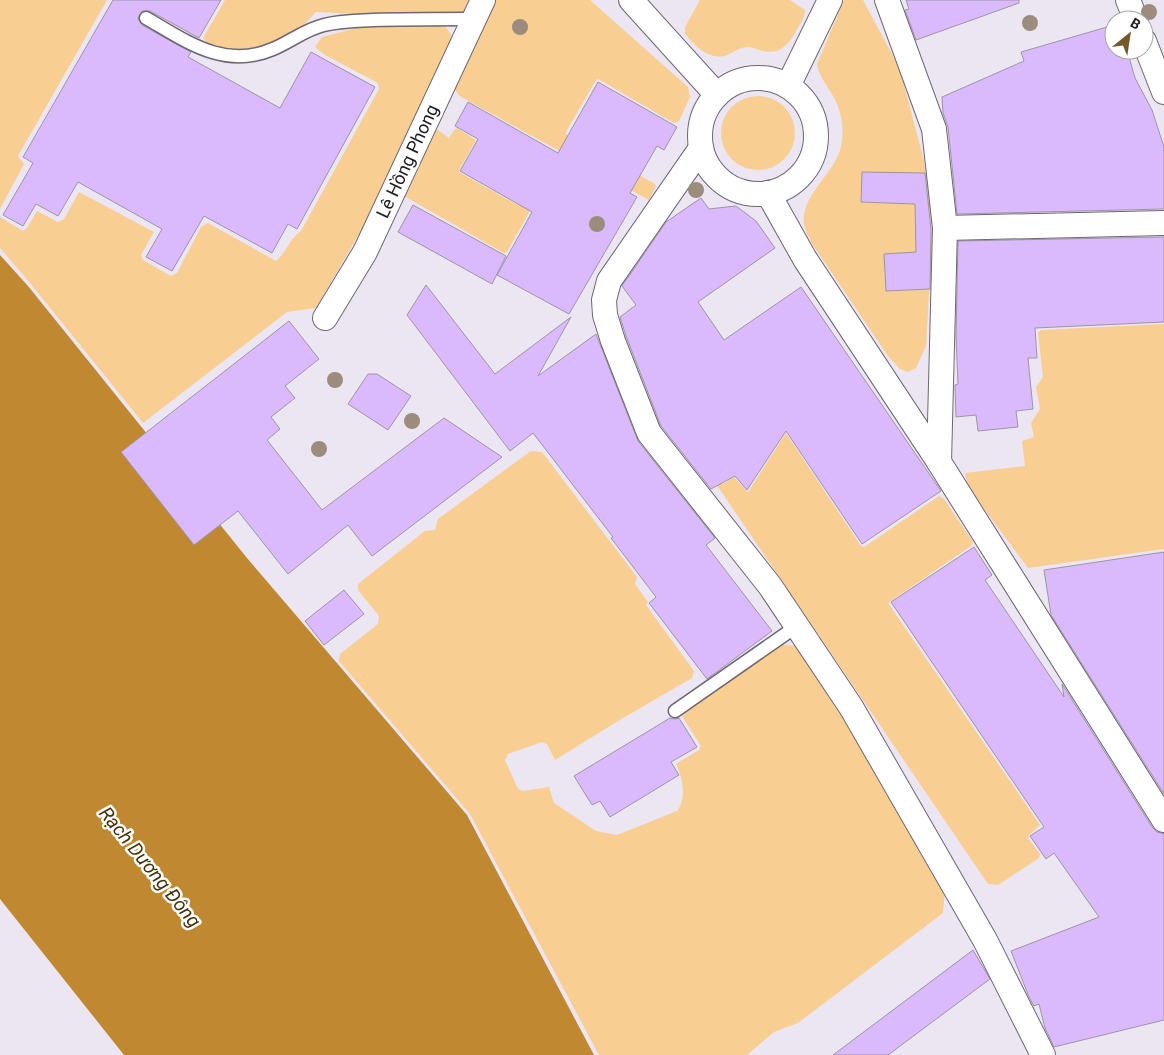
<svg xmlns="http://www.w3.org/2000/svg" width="1164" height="1055" font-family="Roboto,sans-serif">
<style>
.green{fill:#f8ce93}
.water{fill:#c08931}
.building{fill:#dabafd;stroke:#9c96a2}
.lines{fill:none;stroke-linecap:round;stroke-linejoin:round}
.service-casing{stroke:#6c6772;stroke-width:15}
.minor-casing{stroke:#6c6772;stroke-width:26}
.service{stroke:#fff;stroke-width:12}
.minor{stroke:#fff;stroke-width:24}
.tree{fill:#9c8c7e}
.labels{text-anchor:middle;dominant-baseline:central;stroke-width:5;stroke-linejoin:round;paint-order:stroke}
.street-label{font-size:18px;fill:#1f1d22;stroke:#fff}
.water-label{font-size:19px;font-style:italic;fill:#452e08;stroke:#fff}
</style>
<rect width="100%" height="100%" fill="#ece6f3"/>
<g class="green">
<path d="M 0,0 L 107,0 L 18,156 L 24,164 L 0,209 Z"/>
<path d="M 225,0 L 474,0 L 469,16 L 396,16 L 316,12 C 310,18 304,26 297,30 C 275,45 223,61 203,38 Z"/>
<path d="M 494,0 L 590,0 L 688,87 L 690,97 L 679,121 L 674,123 L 598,79 L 596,80 L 566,132 L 566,134 L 655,184 L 656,186 L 649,200 L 461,97 L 451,86 Z"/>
<path d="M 700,0 L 790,0 L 805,10 C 805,18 800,24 796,31 C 789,44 780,55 763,51 C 758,50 753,47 748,47 C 740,47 734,52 727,55 C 711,62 694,45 685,34 L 685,27 Z"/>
<path d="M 844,0 L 863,0 L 895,60 L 902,77 L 924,161 L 930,203 L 932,246 L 926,346 L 916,368 L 908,372 L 900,369 L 888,356 L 811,242 C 809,237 806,232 805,228 C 796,198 836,174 841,146 C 845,127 841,107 830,91 C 824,81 819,75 817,64 Z"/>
<path d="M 444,24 L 453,38 L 363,227 L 316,308 L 287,312 L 143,423 L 30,283 L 0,248 L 0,217 L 23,231 L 27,228 L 37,211 L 58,222 L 64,219 L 79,192 L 154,232 L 141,255 L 143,260 L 171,276 L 177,273 L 201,227 L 208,223 L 276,261 C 286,253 290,238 301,231 L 379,89 L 378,83 L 325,55 L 315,47 L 322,37 L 364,26 Z"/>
<circle cx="758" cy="133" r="37"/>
<path d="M 457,128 L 476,140 L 459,170 L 459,172 L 516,204 L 518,204 L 523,195 L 535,202 L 507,252 L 504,253 L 404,196 L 433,132 L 438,130 L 449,138 L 454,130 Z"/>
<path d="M 1164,324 L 1164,549 L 1028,568 L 968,487 L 965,473 L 1025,466 L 1022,441 L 1034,437 L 1031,423 L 1040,409 L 1036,387 L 1043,377 L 1038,333 L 1041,330 Z"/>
<path d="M 786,433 L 861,546 L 864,547 L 939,496 L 944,499 L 973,542 L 971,546 L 888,603 L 1040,825 L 1029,835 L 1028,838 L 1040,854 L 1039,858 L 998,885 L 988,884 L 714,481 L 717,479 L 723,484 L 734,477 L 748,492 Z"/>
<path d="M 531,451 L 542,452 L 637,577 L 635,584 L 648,602 L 646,605 L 694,671 L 692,678 L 618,721 L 555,760 L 547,744 L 542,742 L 508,754 L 505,760 L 518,789 L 523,791 L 549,787 L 554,803 L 596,831 L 617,835 L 677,811 C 687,798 683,778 676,764 L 699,750 L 701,746 L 682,716 L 682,711 L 777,644 L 796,646 L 850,722 L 945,888 L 943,913 L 798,1023 L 774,1032 L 747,1055 L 599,1055 L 470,814 L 339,661 L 340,654 L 378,624 L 379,616 L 358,590 L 358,584 L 425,531 L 435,530 L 438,519 Z"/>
</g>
<path class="water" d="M 0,255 L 28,286 L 247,558 L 467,815 L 594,1055 L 124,1055 L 0,899 Z"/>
<g class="building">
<path d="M 113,0 L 221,0 L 199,38 L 150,11 L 142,11 L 138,18 L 142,25 L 191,52 L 188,57 L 280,108 L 311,52 L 375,87 L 297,229 L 288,224 L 272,253 L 204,216 L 172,271 L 146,257 L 162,229 L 78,182 L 58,216 L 36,204 L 23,226 L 3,215 L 33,163 L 23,157 Z"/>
<path d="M 906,0 L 1019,0 L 1019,3 L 916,40 L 905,10 L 909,9 Z"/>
<path d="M 1114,25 L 1114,50 L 1127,50 L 1135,78 L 1152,110 L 1164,147 L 1164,209 L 957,214 L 948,127 L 943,113 L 942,97 L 1024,61 L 1021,52 Z"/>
<path d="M 598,82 L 677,127 L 664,150 L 657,146 L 630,193 L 637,197 L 569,314 L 497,275 L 532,212 L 460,171 L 478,139 L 455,126 L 468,102 L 558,153 Z"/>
<path d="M 862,172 L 925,173 L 931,229 L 930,289 L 886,291 L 884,254 L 916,252 L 915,204 L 861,202 Z"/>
<path d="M 701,198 L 709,209 L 736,206 L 756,221 L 775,248 L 698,302 L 724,340 L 801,287 L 941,491 L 862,544 L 786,431 L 747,490 L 735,476 L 711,489 L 661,426 L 626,336 L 620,317 L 636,305 L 622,286 L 666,222 Z"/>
<path d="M 413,205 L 506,256 L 492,284 L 398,232 Z"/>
<path d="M 1164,237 L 1164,322 L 1035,328 L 1037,358 L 1028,358 L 1033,409 L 1016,411 L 1018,427 L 978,431 L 976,415 L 956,417 L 955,385 L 958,384 L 956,336 L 958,241 Z"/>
<path d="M 426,285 L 495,374 L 571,317 L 538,376 L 596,334 L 638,441 L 715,538 L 706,545 L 772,631 L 707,679 L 649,603 L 656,597 L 611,538 L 613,537 L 533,433 L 510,451 L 407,315 Z"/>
<path d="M 289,321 L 319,359 L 285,386 L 295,398 L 271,417 L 280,429 L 267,440 L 322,510 L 444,418 L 502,457 L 372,556 L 348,525 L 288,574 L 238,511 L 194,545 L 121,452 Z"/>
<path d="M 368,374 L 377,374 L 411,396 L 388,430 L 348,404 Z"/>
<path d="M 974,547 L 992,575 L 985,580 L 1064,697 L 1062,684 L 1152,827 L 1157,832 L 1164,834 L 1164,1020 L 1054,1047 L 1045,1028 L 1039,1004 L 1034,1006 L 1029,997 L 1011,951 L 1099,917 L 1054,853 L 1046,859 L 1030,836 L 1044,827 L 891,602 Z"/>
<path d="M 1164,552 L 1164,794 L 1051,615 L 1044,570 Z"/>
<path d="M 344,590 L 364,614 L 324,645 L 305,621 Z"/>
<path d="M 670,718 L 675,719 L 679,718 L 697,747 L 671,762 L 679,775 L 610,817 L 600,801 L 592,805 L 574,776 Z"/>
<path d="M 973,950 L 990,979 L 888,1055 L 833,1055 Z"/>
</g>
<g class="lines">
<defs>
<g id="service">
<path d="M 146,18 C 186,41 224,70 273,49 C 290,42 306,29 324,25 C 340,21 357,21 373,20 C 406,19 439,19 472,19"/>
<path d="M 675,711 L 797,626"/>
</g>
<g id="minor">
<path d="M 631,0 L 717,95"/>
<path d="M 887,0 L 934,129 L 945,228 L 939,462"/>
<path d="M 1128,0 L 1136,20"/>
<path d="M 1144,41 L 1164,92"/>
<circle cx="758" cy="136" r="58"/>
<path d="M 788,86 L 830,0"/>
<path d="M 701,148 L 609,281 L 604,300 L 605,315 L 613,341 L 649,433 L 770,586 L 851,707 L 985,940 L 1043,1055"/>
<path d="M 768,193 L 805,259 L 939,462 L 1164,820"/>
<path d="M 945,228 L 1164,223"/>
<path d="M 325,318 L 365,252 L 483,0"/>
</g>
</defs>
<use href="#service" class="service-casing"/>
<use href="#minor" class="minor-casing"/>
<use href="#service" class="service"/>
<use href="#minor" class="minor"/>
</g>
<g class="tree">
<circle cx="1149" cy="12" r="8"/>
<circle cx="1030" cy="23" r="8"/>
<circle cx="520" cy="27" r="8"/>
<circle cx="696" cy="190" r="8"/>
<circle cx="597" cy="224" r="8"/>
<circle cx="335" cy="380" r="8"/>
<circle cx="412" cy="421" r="8"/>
<circle cx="319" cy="449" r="8"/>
</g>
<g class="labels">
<g class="street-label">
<text transform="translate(407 161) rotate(-65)">Lê Hồng Phong</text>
</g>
<g class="water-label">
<text transform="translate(150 867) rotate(51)">Rạch Dương Đông</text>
</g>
</g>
<g transform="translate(1129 35) rotate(30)"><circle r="24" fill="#ffffff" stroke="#a5a5a7"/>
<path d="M0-4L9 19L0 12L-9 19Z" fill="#76582d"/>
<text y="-8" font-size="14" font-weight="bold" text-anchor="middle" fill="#1f1d22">B</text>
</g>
</svg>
